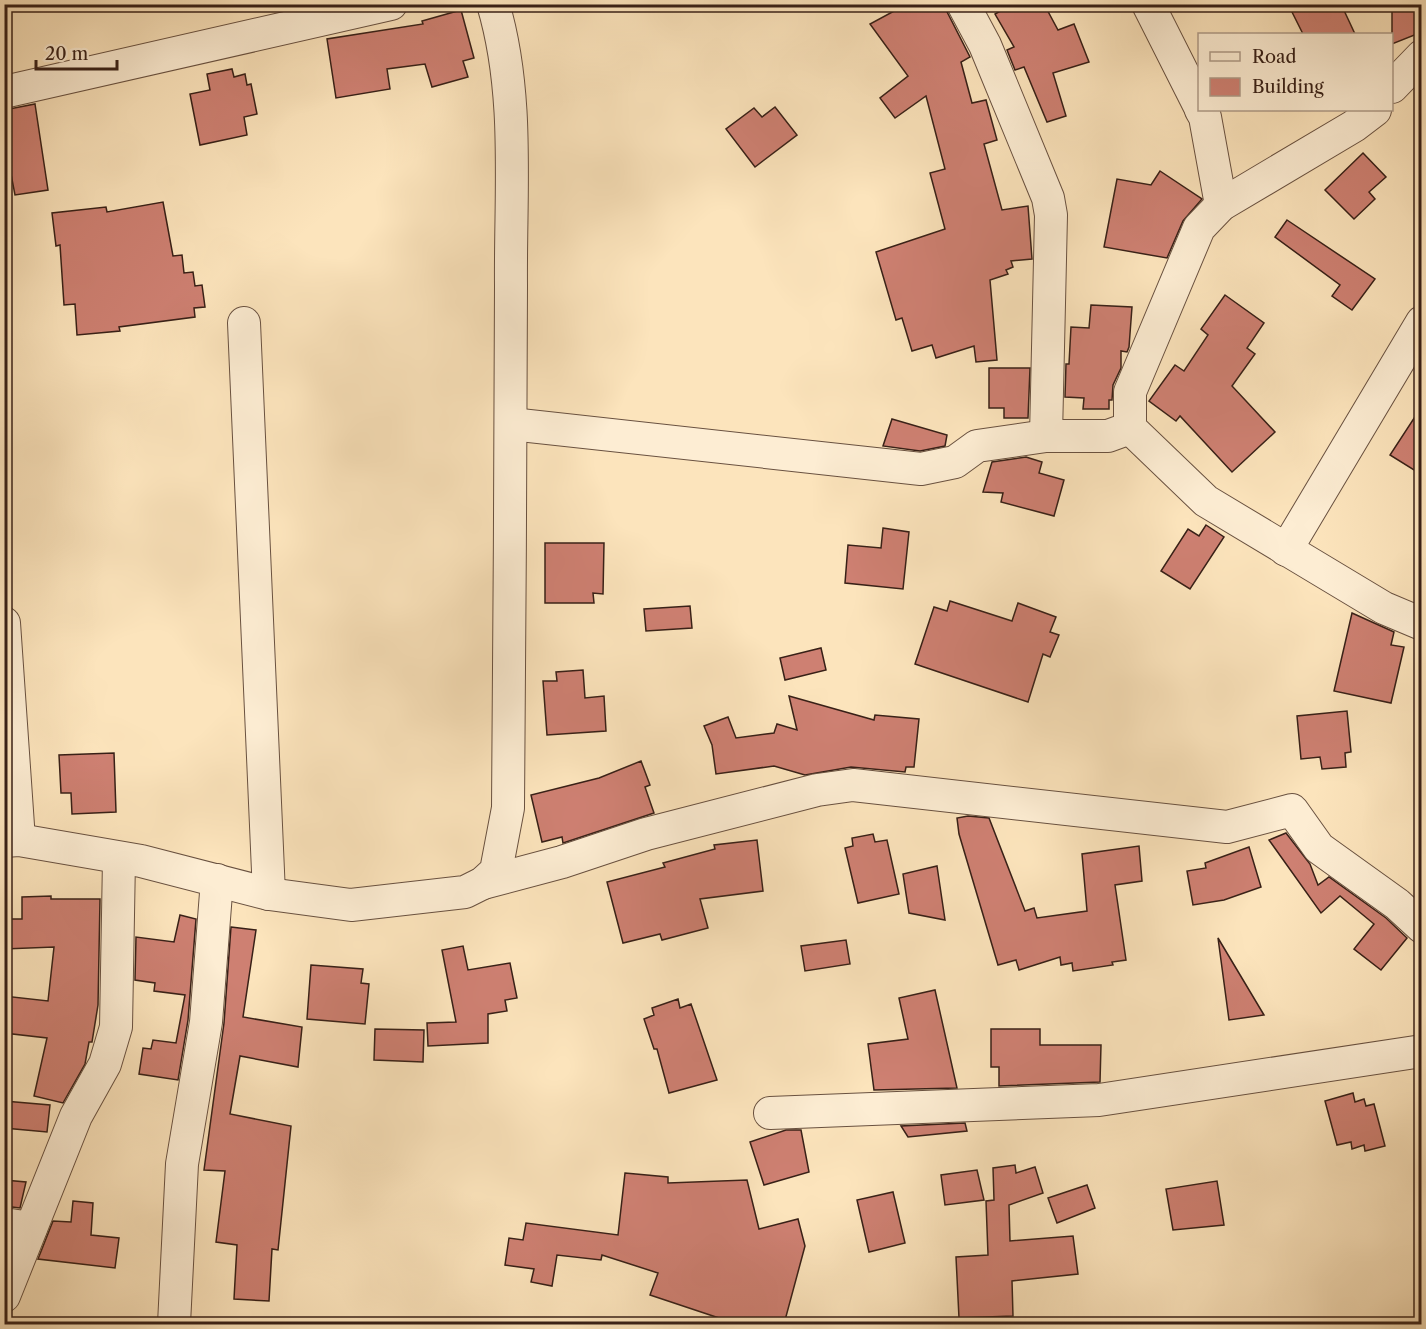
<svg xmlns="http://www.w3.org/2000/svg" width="1426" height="1329" font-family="'Libre Caslon Text',serif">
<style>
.building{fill:#ce8072;stroke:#382017;stroke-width:1.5}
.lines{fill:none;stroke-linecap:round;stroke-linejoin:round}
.minor-casing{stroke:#695140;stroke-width:34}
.minor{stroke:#fdedd3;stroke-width:32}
</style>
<rect width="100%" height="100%" fill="#fce4bc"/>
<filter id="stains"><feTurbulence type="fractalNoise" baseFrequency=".00333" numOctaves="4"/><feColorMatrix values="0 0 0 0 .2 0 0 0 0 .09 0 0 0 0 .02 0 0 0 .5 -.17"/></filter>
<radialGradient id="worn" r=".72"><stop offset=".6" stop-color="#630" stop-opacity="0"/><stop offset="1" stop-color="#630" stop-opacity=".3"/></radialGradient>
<g class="building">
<path d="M 907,4 L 943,4 L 970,57 L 961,62 L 972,103 L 986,100 L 997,140 L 984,144 L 1002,210 L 1028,206 L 1032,259 L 1011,261 L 1013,267 L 1006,270 L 1008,274 L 990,280 L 997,360 L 976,362 L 974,346 L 936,358 L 932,345 L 912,351 L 902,318 L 896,320 L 876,252 L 945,229 L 930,173 L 945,169 L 926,96 L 895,118 L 880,98 L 908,76 L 870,24 Z"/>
<path d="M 1013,4 L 1044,4 L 1058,30 L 1074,24 L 1089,62 L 1053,73 L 1066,116 L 1047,122 L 1024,67 L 1015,70 L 1007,50 L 1014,47 L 995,14 Z"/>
<path d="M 1288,4 L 1341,4 L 1355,34 L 1303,34 Z"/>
<path d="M 1392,4 L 1422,4 L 1422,32 L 1392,44 Z"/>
<path d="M 461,10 L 474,58 L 463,61 L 468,77 L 432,87 L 425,64 L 387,69 L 390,89 L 336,98 L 327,39 L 423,24 L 422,21 Z"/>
<path d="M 232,69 L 234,77 L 245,74 L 247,85 L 251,84 L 257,114 L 244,117 L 247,135 L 200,145 L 190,94 L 210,90 L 207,74 Z"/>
<path d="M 35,104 L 48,190 L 15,195 L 11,174 L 4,175 L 4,110 Z"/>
<path d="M 775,107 L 797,135 L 755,167 L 726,129 L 754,108 L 762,117 Z"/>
<path d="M 1363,153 L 1386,177 L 1369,192 L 1375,199 L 1354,219 L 1325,190 Z"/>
<path d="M 1160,171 L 1202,199 L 1183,221 L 1167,258 L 1104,247 L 1117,179 L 1151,185 Z"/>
<path d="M 163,202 L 173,256 L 182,255 L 184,273 L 193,272 L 195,286 L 202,285 L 205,307 L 194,308 L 195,317 L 119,327 L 120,331 L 77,335 L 75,304 L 64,305 L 60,245 L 56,246 L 52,213 L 106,207 L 107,212 Z"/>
<path d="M 1287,220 L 1375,279 L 1352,310 L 1332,296 L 1340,285 L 1275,237 Z"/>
<path d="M 1225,295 L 1264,323 L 1247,348 L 1255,354 L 1232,386 L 1275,432 L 1232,472 L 1180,416 L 1176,421 L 1149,401 L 1175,365 L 1184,371 L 1208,335 L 1201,329 Z"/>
<path d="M 1091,305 L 1132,307 L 1129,347 L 1127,352 L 1121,351 L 1121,368 L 1113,385 L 1112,400 L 1109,400 L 1109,409 L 1083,409 L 1084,398 L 1065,397 L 1066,364 L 1069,364 L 1071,327 L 1089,328 Z"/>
<path d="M 989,368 L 1030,368 L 1028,418 L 1004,418 L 1004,408 L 989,408 Z"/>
<path d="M 1422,406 L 1422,475 L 1390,455 Z"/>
<path d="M 892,419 L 947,435 L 945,446 L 920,451 L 883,446 Z"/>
<path d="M 1026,457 L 1042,462 L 1039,473 L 1064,480 L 1054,516 L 1001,502 L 1003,493 L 983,492 L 992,462 Z"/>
<path d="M 1206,525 L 1224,537 L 1190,589 L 1161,571 L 1188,529 L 1199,536 Z"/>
<path d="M 883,528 L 909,532 L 903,589 L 845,583 L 848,545 L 881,548 Z"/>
<path d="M 545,543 L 604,543 L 603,594 L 593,593 L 594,603 L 545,603 Z"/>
<path d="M 950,601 L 1012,621 L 1018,603 L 1056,617 L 1050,632 L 1059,635 L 1050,657 L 1043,654 L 1028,702 L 915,664 L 934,607 L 947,611 Z"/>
<path d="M 690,606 L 692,628 L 646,631 L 644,609 Z"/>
<path d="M 1352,613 L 1394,632 L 1391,645 L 1404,647 L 1391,703 L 1334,691 Z"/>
<path d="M 821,648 L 826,670 L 785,680 L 780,658 Z"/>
<path d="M 583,670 L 585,698 L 604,696 L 606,731 L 547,735 L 543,681 L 557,681 L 556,672 Z"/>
<path d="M 789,696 L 874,720 L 875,715 L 919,719 L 914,767 L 906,767 L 905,772 L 851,767 L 805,775 L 774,766 L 716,774 L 712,745 L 704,726 L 728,717 L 736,738 L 774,733 L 777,724 L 797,730 Z"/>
<path d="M 1347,711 L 1351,752 L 1345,753 L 1346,767 L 1322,769 L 1320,757 L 1301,759 L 1297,716 Z"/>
<path d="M 114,753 L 116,812 L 72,814 L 71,793 L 61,793 L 59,755 Z"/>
<path d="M 641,761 L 650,785 L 645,787 L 654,813 L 563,843 L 562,837 L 542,842 L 531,795 L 599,778 Z"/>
<path d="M 968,816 L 989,818 L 1025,911 L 1034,908 L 1037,918 L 1087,911 L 1082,854 L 1139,846 L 1142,881 L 1115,885 L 1126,960 L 1112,962 L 1113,965 L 1073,971 L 1072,963 L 1061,965 L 1060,957 L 1019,970 L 1016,960 L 998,965 L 959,834 L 957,818 Z"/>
<path d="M 1286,833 L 1310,864 L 1318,885 L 1329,877 L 1386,918 L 1407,938 L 1381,970 L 1354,949 L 1374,924 L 1340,896 L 1321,913 L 1269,840 Z"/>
<path d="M 873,834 L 875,842 L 887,840 L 899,894 L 858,903 L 845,848 L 853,846 L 852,838 Z"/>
<path d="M 757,840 L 763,891 L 700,899 L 708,928 L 662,940 L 660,934 L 623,943 L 607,882 L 665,867 L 663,863 L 715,849 L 714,845 Z"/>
<path d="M 1249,847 L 1261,887 L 1224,900 L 1193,905 L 1187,871 L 1206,868 L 1205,863 Z"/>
<path d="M 937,866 L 945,920 L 909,913 L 903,874 Z"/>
<path d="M 51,896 L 51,899 L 100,899 L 98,1005 L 92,1042 L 89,1042 L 85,1064 L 63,1103 L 34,1096 L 47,1038 L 4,1033 L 4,996 L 48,1001 L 54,947 L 4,949 L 4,919 L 22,919 L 22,897 Z"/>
<path d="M 180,915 L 196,919 L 188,1020 L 178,1080 L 139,1074 L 143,1048 L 151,1049 L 153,1040 L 176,1043 L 185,995 L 154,991 L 155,983 L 135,980 L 136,937 L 174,942 Z"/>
<path d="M 231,927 L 256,930 L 243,1017 L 302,1027 L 298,1067 L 240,1056 L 230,1114 L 291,1126 L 278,1250 L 272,1249 L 269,1301 L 234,1299 L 237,1245 L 216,1242 L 225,1171 L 204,1170 L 224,1023 Z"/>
<path d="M 1218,938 L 1264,1015 L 1229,1020 Z"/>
<path d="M 846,940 L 850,964 L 805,971 L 801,946 Z"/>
<path d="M 463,946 L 468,970 L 510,963 L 517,998 L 505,1000 L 507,1011 L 488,1014 L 488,1043 L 428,1046 L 427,1023 L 456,1022 L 442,950 Z"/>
<path d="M 311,965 L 363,969 L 361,983 L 369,984 L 365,1024 L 307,1019 Z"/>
<path d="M 935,990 L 957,1088 L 874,1090 L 868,1044 L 908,1039 L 899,998 Z"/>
<path d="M 678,999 L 680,1008 L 691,1004 L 717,1080 L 669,1093 L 657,1049 L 654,1049 L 644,1019 L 654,1015 L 652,1008 Z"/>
<path d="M 375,1029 L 424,1030 L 423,1062 L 374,1060 Z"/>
<path d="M 991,1029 L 1040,1029 L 1040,1045 L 1101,1045 L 1100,1082 L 999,1086 L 999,1067 L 991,1067 Z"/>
<path d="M 1353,1093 L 1355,1102 L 1364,1099 L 1366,1106 L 1374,1104 L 1385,1146 L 1365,1151 L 1364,1145 L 1352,1149 L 1351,1142 L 1337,1145 L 1325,1101 Z"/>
<path d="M 4,1101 L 50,1105 L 47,1132 L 4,1128 Z"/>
<path d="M 965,1123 L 967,1131 L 908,1137 L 901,1126 Z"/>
<path d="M 786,1130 L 801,1130 L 809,1172 L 764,1185 L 750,1142 Z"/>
<path d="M 1015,1165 L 1016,1173 L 1035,1167 L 1043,1193 L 1009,1205 L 1010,1241 L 1073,1236 L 1078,1274 L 1012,1281 L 1013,1316 L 959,1318 L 956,1257 L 988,1255 L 986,1201 L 994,1200 L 993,1168 Z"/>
<path d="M 977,1170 L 984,1200 L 945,1205 L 941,1175 Z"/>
<path d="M 625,1173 L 668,1177 L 668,1183 L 747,1180 L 759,1229 L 798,1219 L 805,1246 L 784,1324 L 748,1324 L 718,1320 L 719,1318 L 650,1295 L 658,1273 L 602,1255 L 601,1260 L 557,1255 L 552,1286 L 531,1282 L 534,1269 L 505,1265 L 509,1238 L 523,1240 L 526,1223 L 618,1235 Z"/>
<path d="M 4,1180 L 26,1182 L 20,1208 L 4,1206 Z"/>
<path d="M 1217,1181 L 1224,1225 L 1173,1230 L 1166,1189 Z"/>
<path d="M 1087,1185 L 1095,1208 L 1057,1223 L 1048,1198 Z"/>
<path d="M 893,1192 L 905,1243 L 869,1252 L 857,1200 Z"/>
<path d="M 73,1201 L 93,1203 L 91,1235 L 119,1238 L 115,1268 L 38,1259 L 53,1221 L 71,1222 Z"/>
</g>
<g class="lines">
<defs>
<g id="minor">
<path d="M 963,4 L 985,45 L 1048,198 L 1051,215 L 1046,436"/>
<path d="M 1148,4 L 1200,107"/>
<path d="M 1392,87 L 1422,56"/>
<path d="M 4,92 L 391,4"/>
<path d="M 1201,110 L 1205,117 L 1221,205"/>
<path d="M 244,323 L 269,894"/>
<path d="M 511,424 L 921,469 L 955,462 L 977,446 L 1046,436 L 1108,436 L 1130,428 L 1130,392 L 1199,228 L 1221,205 L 1354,126 L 1375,110"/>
<path d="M 1130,428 L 1206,501 L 1384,608 L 1422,624"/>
<path d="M 1286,550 L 1422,322"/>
<path d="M 4,623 L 19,840"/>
<path d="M 4,841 L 19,840 L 141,861 L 269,894 L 351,905 L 465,892 L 483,883 L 496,871 L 508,808 C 509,634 511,459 511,285 C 510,193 520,94 493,4"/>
<path d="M 483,883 L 562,862 L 646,834 L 817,790 L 853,785 L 1227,827 L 1292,810 L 1319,848 L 1397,904 L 1422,927"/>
<path d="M 770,1113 L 1099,1100 L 1422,1051"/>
<path d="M 4,1224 L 31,1228"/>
<path d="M 4,1296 L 76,1116 L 105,1064 L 116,1027 L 119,859"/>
<path d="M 174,1324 L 182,1164 L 206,1022 L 217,880"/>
</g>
</defs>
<use href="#minor" class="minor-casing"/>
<use href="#minor" class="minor"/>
</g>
<rect width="1426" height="1329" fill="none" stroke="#fce4bc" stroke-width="24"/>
<rect x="6" y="6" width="1414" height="1317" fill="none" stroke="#382017" stroke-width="3"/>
<rect x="12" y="12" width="1402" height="1305" fill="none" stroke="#382017" stroke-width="1.5"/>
<rect x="1198" y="33" width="195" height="78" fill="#fdedd3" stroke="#ae9b88" stroke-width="1.5"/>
<rect x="1210" y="52" width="30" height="9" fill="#fdedd3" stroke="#ae9b88" stroke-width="1.5"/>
<text x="1252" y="63" font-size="18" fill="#382017">Road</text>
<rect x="1210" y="78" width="30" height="18" fill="#ce8072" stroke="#ae9b88" stroke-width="1.5"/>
<text x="1252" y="93" font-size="18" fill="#382017">Building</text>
<path d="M36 60v9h81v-9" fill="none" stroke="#382017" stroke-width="3"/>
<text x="45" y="60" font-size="18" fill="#382017" stroke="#fdedd3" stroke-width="4.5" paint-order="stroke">20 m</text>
<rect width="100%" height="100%" filter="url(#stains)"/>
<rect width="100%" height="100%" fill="url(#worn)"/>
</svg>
